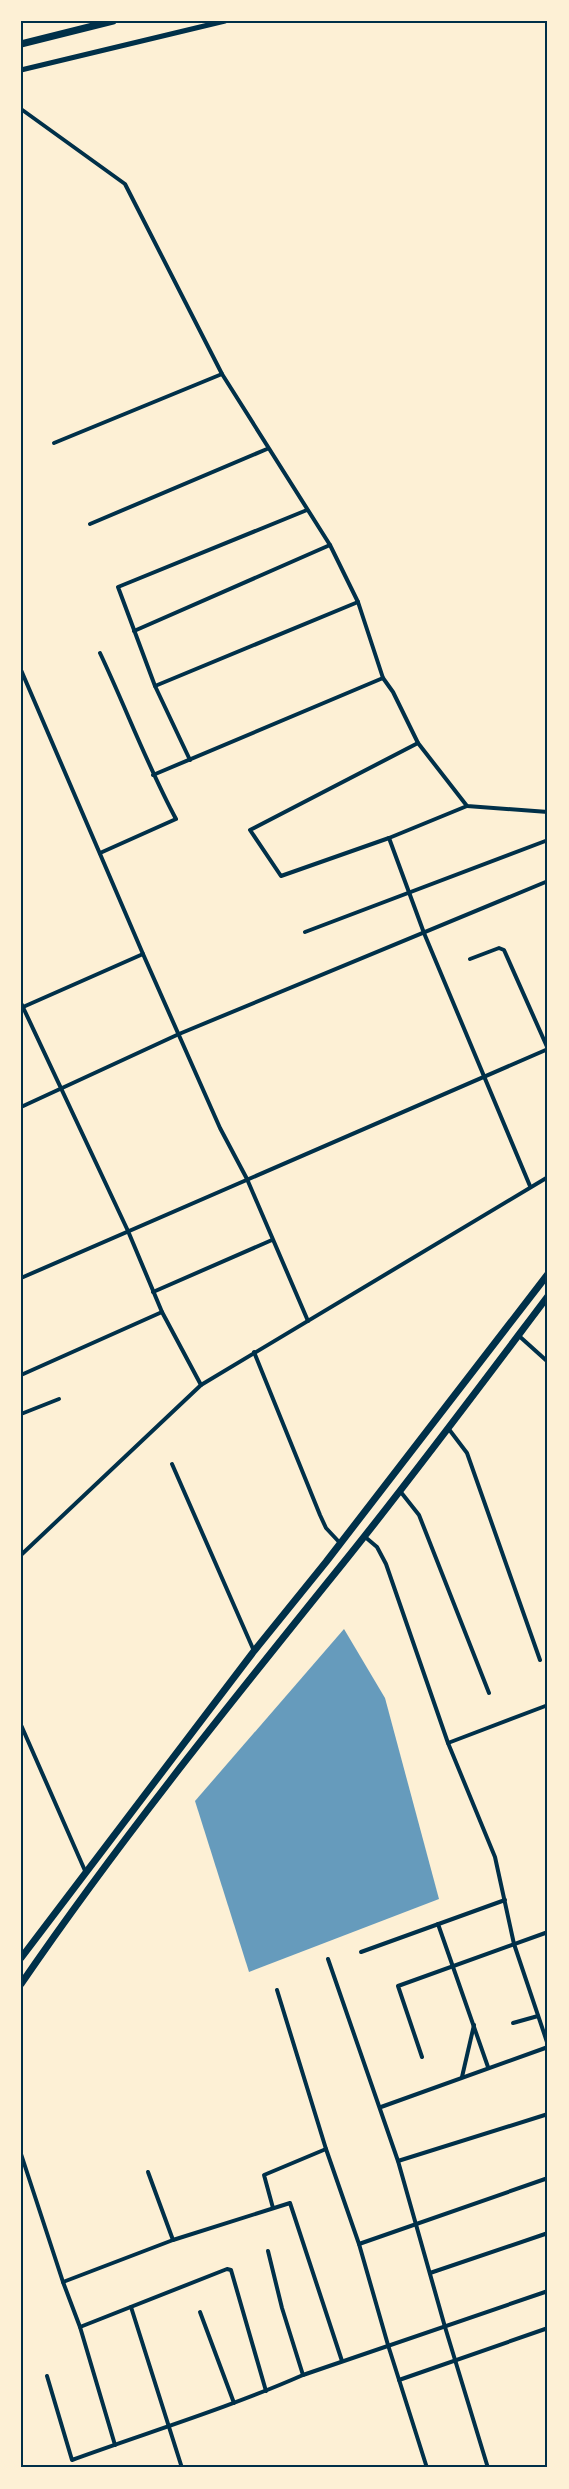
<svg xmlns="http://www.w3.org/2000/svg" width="569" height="2489" font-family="'Open Sans',sans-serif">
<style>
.water{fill:#669bbc}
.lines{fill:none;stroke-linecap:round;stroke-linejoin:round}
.minor{stroke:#003049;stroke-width:4}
.tertiary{stroke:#003049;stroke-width:5}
.trunk{stroke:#003049;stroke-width:7}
.neatline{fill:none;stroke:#003049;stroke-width:2}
</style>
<rect width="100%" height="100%" fill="#fdf0d5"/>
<path class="water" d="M 344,1629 L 385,1698 L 439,1899 L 249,1972 L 195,1801 Z"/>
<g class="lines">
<g class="minor">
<path d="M 21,109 L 125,184 L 222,374 L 330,545 L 358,602 L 383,678 L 393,692 L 418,743 L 467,806 L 548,812"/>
<path d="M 54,443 L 222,374"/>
<path d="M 90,524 L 267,449"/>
<path d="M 134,631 L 330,545"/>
<path d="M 100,653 C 126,708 147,765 176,819 L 100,853"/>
<path d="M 21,670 L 143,954 L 220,1128 L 247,1179 L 308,1321"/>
<path d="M 155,686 L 358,602"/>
<path d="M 418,743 L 250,830 L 281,876 L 389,838 L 467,806"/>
<path d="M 190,760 L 155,686 L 118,587 L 307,510"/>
<path d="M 153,775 L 383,678"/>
<path d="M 389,838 L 424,933 L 530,1186"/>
<path d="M 305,932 L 548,840"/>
<path d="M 470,959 L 499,948 L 504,950 L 548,1049"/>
<path d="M 21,1003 L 128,1231 L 162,1312 L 201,1385"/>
<path d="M 23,1007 L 143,954"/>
<path d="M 21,1107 L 179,1034 L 548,881"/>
<path d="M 21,1278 L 548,1049"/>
<path d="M 153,1292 L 272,1240"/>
<path d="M 518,1335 L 548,1362"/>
<path d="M 254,1352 L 320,1515 L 326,1528 L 340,1543"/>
<path d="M 21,1375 L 162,1312"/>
<path d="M 21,1414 L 59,1399"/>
<path d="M 448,1428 L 467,1453 L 540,1660"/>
<path d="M 172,1464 L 254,1651"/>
<path d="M 400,1491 L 419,1515 L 489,1693"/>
<path d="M 364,1536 L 377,1547 L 386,1564 L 448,1743 L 495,1857 L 514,1944 L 548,2045"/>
<path d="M 21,1555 L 201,1385 L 548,1177"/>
<path d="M 21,1725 L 86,1873"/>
<path d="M 448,1743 L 548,1705"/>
<path d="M 438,1924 L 488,2067"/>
<path d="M 361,1952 L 505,1900"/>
<path d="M 328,1959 L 398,2161 L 445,2327 L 488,2468"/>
<path d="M 277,1990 L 326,2149 L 359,2244 L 388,2345 L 427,2468"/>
<path d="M 513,2023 L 538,2016"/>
<path d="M 422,2057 L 398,1986 L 548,1932"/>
<path d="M 462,2077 L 474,2025"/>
<path d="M 381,2107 L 548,2047"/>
<path d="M 21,2154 L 63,2282 L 80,2327 L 115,2445"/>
<path d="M 398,2161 L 548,2114"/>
<path d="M 148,2172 L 173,2240"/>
<path d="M 273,2208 L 264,2175 L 326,2149"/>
<path d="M 359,2244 L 548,2178"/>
<path d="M 268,2251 L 282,2308 L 303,2375"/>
<path d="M 430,2273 L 548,2233"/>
<path d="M 63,2282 L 173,2240 L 290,2203 L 342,2361"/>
<path d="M 131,2307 L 182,2468"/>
<path d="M 200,2312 L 234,2403"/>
<path d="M 80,2327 L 227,2269 L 231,2270 L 266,2391"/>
<path d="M 47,2376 L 72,2460 C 149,2432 228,2408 303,2375 L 548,2291"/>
<path d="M 399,2380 L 548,2328"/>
</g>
<path class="tertiary" d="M 21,70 L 225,21"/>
<g class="trunk">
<path d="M 21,44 L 113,21"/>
<path d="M 21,1958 L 254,1651 L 326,1562 L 548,1274"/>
<path d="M 21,1984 C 121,1838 233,1700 344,1562 C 414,1475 481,1385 548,1296"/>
</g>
</g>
<rect width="569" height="2489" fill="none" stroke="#fdf0d5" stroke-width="45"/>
<rect x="22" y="22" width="524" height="2444" class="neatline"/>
</svg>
